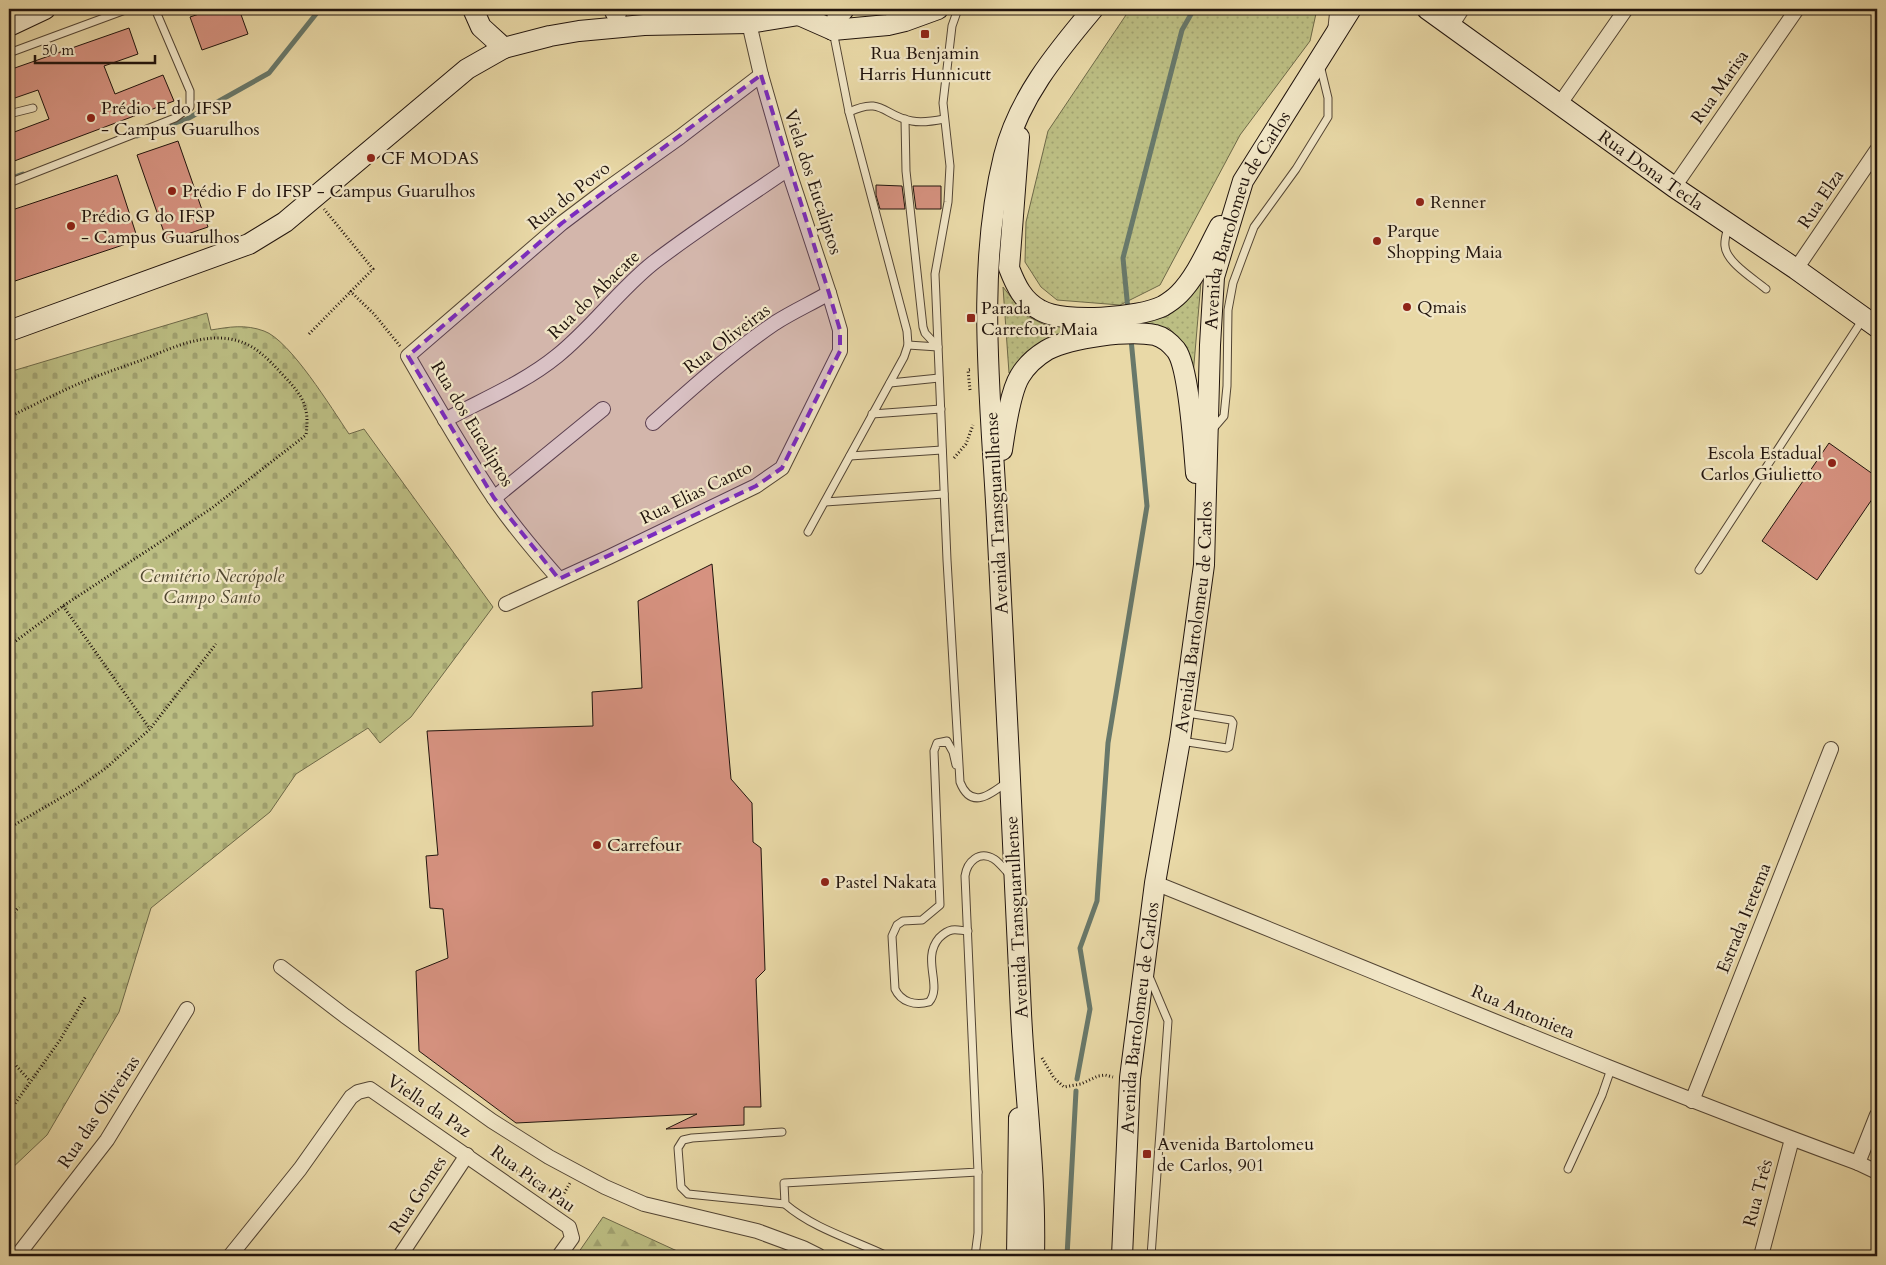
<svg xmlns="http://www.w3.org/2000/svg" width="1886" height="1265" font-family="Cardo,serif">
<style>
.green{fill:url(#green-dots);stroke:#6e6948}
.forest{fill:url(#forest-firs);stroke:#6e6948}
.cemetery{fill:url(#cemetery-stones);stroke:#6e6948}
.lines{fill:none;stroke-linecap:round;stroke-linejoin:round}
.stream{stroke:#68786a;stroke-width:5}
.building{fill:#d69280;stroke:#21140d}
.lane-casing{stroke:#534534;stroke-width:9}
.street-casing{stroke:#534534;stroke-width:16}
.secondary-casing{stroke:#21140d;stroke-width:22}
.path{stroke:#21140d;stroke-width:3;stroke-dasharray:1 2.5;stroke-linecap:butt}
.lane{stroke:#f1e6c6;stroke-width:7}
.street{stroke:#f1e6c6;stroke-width:14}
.secondary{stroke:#f1e6c6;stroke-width:20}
.marked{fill:#7b2cbf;fill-opacity:0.2;stroke:#7b2cbf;stroke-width:4;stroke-dasharray:10 6;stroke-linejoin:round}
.poi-dot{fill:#8f2418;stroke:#f1e6c6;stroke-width:2}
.labels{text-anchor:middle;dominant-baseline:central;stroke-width:4.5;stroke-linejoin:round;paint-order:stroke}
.poi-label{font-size:18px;fill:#21140d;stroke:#f1e6c6;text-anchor:start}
.street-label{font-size:18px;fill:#21140d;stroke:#f1e6c6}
.park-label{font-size:18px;font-style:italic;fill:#504730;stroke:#f1e6c6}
</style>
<defs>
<pattern id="green-dots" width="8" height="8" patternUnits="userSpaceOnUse" patternTransform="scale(1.25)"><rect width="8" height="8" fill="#bcbe83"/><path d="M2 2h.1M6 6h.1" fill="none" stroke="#a1a270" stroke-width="1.8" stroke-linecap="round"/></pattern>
<pattern id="forest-firs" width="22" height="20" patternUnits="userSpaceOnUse" patternTransform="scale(1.25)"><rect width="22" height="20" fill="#bcbe83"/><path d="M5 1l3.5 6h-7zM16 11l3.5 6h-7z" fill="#a1a270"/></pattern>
<pattern id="cemetery-stones" width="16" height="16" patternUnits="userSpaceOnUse" patternTransform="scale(1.25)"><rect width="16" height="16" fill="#bcbe83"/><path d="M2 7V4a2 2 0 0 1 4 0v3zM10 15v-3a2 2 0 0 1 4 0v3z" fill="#a1a270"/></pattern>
</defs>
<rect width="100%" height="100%" fill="#e9d9a7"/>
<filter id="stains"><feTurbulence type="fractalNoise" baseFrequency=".004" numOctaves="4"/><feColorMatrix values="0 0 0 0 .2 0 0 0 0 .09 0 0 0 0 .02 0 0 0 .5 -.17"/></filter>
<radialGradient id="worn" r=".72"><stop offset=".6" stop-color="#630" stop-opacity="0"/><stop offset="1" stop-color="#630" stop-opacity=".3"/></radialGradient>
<g class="green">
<path d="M 1130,9 L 1317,9 L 1310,41 L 1240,135 L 1160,285 L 1120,305 L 1057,300 L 1041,287 L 1025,262 L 1026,222 L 1048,131 Z"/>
<path d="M 1202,270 L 1193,376 L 1186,349 L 1169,328 L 1079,334 L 1053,342 L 1009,373 L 1003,287 L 1025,315 L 1045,325 L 1077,328 L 1166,317 L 1185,299 Z"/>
</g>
<path class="forest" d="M 603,1217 L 688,1256 L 576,1256 Z"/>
<path class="cemetery" d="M 207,313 L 211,330 C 229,327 245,324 264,331 C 290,340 332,409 349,434 L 364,429 L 493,607 L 411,717 L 380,743 L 368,728 L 296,774 L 270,812 L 151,908 L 119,1012 L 47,1135 L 9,1171 L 9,372 Z"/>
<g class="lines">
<g class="stream">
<path d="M 137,136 L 187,119 L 269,73 L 320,9"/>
<path d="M 9,179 L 23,174"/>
<path d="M 1128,310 L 1123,258 L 1182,30 L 1194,9"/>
<path d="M 1077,1079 L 1090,1009 L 1080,948 L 1097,901 L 1108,743 L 1147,506 L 1131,339"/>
<path d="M 1067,1256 L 1076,1091"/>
</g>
</g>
<g class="building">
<path d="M 214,9 L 239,9 L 248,34 L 202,50 L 190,17 Z"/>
<path d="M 129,28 L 138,54 L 104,66 L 115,94 L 163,75 L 174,101 L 9,163 L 9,134 L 49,119 L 38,90 L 9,100 L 9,70 Z"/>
<path d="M 178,141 L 208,227 L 167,241 L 137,155 Z"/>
<path d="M 117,175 L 138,240 L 9,283 L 9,211 Z"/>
<path d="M 876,185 L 902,186 L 905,209 L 880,209 L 876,195 Z"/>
<path d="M 913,186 L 941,186 L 941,209 L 916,209 Z"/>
<path d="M 1829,443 L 1877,477 L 1877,492 L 1817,580 L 1762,541 Z"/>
<path d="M 712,564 L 731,779 L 752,803 L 753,842 L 761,848 L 765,970 L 756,979 L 761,1107 L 744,1107 L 744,1125 L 666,1129 L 697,1114 L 516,1123 L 419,1051 L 416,971 L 448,958 L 443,909 L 430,908 L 426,856 L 438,855 L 427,731 L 593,726 L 592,692 L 642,688 L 638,601 Z"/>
</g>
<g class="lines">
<defs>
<g id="lane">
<path d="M 958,9 L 952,26 L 943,103 L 950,166 L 948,202 L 935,274 L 947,560 L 960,782 C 971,810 990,795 1007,782"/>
<path d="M 1332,27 L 1334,9"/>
<path d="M 9,53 L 128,9"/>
<path d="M 849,112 C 883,96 883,116 912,121 C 922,123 934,121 944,119"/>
<path d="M 9,114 L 33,108"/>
<path d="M 905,119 L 906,171 L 923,327 L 925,333 L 938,347 L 908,345"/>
<path d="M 9,183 L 175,118 L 190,107 L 190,91 L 155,9"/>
<path d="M 1728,226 C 1727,232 1724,240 1725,246 C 1726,262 1754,279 1766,289"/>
<path d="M 890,383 L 939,378"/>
<path d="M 872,414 L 941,409"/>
<path d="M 1212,430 L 1224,416 L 1227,386 L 1228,310 L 1233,283 L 1243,256 L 1254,227 L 1296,169 L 1328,117 L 1328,98 L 1320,65"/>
<path d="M 850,456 L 942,450"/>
<path d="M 825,502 L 944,494"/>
<path d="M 808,532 L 904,357 L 908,345 L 907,331 L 849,112 L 833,31"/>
<path d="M 1699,570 L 1863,319"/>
<path d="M 1181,741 L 1227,748 L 1229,747 L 1233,723 L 1231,720 L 1187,713"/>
<path d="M 956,765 L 953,752 L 947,741 L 937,743 L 934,751 L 940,905 L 922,920 L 903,921 L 897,925 L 892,936 L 895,989 C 901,1002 915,1006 929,1002 C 943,986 921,959 939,938 C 942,935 947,931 952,930 C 957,929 963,931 968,931"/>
<path d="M 1149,976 L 1168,1021 L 1151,1256"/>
<path d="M 782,1132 L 692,1138 L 683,1140 L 678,1148 L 681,1187 L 688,1194 L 785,1204"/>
<path d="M 1568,1169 L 1602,1095 L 1611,1069"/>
<path d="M 887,1256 C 854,1240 814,1229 785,1204 L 784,1183 L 978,1172 L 965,876 C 967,862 979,850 994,859 C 1000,863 1005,870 1009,874"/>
<path d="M 975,1256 L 978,1233 L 978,1172"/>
</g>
<g id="street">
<path d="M 1451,26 L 1462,9"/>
<path d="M 1559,105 L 1626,9"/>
<path d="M 1674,187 L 1797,9"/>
<path d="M 1796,269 L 1877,150"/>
<path d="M 445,420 C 482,400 524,383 557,356 C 592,328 618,291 653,263 C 696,230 743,200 788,169"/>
<path d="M 653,423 C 692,388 731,353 775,323 C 792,312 812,303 829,293"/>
<path d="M 494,498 L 603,409"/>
<path d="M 559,579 C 536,553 513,526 494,498 C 463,452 436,404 408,356 L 562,223 L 607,189 L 680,137 L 761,75"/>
<path d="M 506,604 L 609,557 L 756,486 L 782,468 L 840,351 L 840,330 L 829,293 L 788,169 L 761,75 L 749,23"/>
<path d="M 1155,883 C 1389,977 1621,1076 1858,1163 L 1877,1172"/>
<path d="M 281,967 L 345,1016 L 492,1121 L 549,1157 L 605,1187 L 644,1204 L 757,1231 L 803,1248 L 819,1256"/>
<path d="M 1692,1101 L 1831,749"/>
<path d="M 1858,1163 L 1877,1115"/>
<path d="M 17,1256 L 107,1140 L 187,1009"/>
<path d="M 230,1256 L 300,1169 L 351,1097 L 358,1092 L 370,1089 L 569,1227 L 572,1238 L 559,1256"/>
<path d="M 400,1256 L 467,1155"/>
<path d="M 1761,1256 L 1792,1139"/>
</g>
<g id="secondary">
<path d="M 473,9 L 481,27 L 504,48"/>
<path d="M 614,9 L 616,13"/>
<path id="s1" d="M 1427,9 L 1674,187 L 1796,269 L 1877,327"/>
<path d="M 799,15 L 833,30 L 888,25 L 905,21 L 938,9"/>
<path d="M 9,26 L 45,9"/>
<path d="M 833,30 L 838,16 L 844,9"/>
<path d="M 1019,137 L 1009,268 C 1016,286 1023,301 1040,310 C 1064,324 1139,318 1163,306 C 1168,303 1175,298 1179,294 C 1197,276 1208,248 1220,226"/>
<path d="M 9,331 L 249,244 L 285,222 L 467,69 L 504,48 L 550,36 L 579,31 L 644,25 L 749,23 L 799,15 L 816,9"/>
<path d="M 1002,450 C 1005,430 1010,392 1020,376 C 1026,366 1037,356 1047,350 C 1072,337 1128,330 1155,335 C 1163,337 1171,344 1176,350 C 1189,367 1194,449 1196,473"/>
<path d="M 1017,1256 L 1019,1118"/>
<path d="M 1034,1256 C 1036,1175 1025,1094 1021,1013 C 1013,849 1006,684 997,520 C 991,400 975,273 1004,156 C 1018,99 1056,53 1093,9"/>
<path id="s2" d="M 1122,1256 L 1130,1078 L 1155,883 L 1180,740 L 1204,565 L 1210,345 L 1214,277 L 1243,181 L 1351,9"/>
</g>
</defs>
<use href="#lane" class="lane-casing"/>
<use href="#street" class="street-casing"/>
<use href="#secondary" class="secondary-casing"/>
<g class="path">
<path d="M 350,291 L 374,314 L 400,346"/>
<path d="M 309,334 L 373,269 L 324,209"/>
<path d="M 970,390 L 968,370 L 972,369"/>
<path d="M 9,417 C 34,405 59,392 85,381 C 104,373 123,367 142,360 C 169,349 200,334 230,339 C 254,343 267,358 283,375 C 302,395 310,406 306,435 L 212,508 L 63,606 L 9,646"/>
<path d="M 954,458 L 966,444 L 973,425"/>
<path d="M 63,606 L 150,729"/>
<path d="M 9,828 L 76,789 L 106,768 L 150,729 L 216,644"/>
<path d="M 9,917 L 19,907"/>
<path d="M 9,1058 L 30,1081"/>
<path d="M 1042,1058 L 1054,1078 L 1064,1087 L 1081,1084 L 1098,1076 L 1105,1075 L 1113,1077"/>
<path d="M 9,1112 L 60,1040 L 86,996"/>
<path d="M 513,1169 L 560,1196 L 563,1195 L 570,1183"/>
</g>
<use href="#lane" class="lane"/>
<use href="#street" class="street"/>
<use href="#secondary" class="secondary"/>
</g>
<path class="marked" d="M 761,75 L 829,293 L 840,330 L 840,351 L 782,468 L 756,486 L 559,579 L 494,498 L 408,356 L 562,223 Z"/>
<g class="poi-dot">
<rect x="920" y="29" width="10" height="10" rx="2.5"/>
<circle cx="91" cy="118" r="5"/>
<circle cx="371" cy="158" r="5"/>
<circle cx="172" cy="191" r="5"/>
<circle cx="1420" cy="202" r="5"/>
<circle cx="71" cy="226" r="5"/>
<circle cx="1377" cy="241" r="5"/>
<circle cx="1407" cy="307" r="5"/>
<rect x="966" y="313" width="10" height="10" rx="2.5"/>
<circle cx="1832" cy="463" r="5"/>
<circle cx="597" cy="845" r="5"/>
<circle cx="825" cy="882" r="5"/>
<rect x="1142" y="1149" width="10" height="10" rx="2.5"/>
</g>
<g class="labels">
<g class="poi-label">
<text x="925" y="53" text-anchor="middle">Rua Benjamin<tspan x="925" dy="21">Harris Hunnicutt</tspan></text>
<text x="101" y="108">Prédio E do IFSP<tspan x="101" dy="21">- Campus Guarulhos</tspan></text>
<text x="381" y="158">CF MODAS</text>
<text x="182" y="191">Prédio F do IFSP - Campus Guarulhos</text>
<text x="1430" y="202">Renner</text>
<text x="81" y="216">Prédio G do IFSP<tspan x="81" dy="21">- Campus Guarulhos</tspan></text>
<text x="1387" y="231">Parque<tspan x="1387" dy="21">Shopping Maia</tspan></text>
<text x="1417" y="307">Qmais</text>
<text x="981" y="308">Parada<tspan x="981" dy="21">Carrefour Maia</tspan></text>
<text x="1822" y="453" text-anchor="end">Escola Estadual<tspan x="1822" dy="21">Carlos Giulietto</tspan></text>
<text x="607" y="845">Carrefour</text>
<text x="835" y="882">Pastel Nakata</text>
<text x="1157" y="1144">Avenida Bartolomeu<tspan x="1157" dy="21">de Carlos, 901</tspan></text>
</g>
<g class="street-label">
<text transform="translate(1720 87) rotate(-55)">Rua Marisa</text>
<text stroke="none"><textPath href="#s1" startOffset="276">Rua Dona Tecla</textPath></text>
<text transform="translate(813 182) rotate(72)">Viela dos Eucaliptos</text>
<text transform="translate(569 196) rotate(-38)">Rua do Povo</text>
<text transform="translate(1821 199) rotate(-56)">Rua Elza</text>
<text stroke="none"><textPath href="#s2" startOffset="1049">Avenida Bartolomeu de Carlos</textPath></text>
<text transform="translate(594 295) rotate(-44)">Rua do Abacate</text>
<text transform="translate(727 339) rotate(-37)">Rua Oliveiras</text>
<text transform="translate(472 424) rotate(59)">Rua dos Eucaliptos</text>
<text transform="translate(696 493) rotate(-26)">Rua Elias Canto</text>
<text transform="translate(997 513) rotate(-93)">Avenida Transguarulhense</text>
<text stroke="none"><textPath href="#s2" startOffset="644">Avenida Bartolomeu de Carlos</textPath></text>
<text transform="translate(1017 917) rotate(-93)">Avenida Transguarulhense</text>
<text transform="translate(1744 918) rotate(-68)">Estrada Iretema</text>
<text transform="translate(1523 1012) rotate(23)">Rua Antonieta</text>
<text stroke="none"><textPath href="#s2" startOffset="239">Avenida Bartolomeu de Carlos</textPath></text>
<text transform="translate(429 1106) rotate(34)">Viella da Paz</text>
<text transform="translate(99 1112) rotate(-56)">Rua das Oliveiras</text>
<text transform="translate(533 1179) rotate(36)">Rua Pica Pau</text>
<text transform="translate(1758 1193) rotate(-75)">Rua Três</text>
<text transform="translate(418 1195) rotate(-57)">Rua Gomes</text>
</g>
<g class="park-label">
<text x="212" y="576">Cemitério Necrópole<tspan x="212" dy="21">Campo Santo</tspan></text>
</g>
</g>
<rect width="1886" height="1265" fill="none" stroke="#e9d9a7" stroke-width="30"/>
<rect x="10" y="10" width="1866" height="1245" fill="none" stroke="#21140d" stroke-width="2.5"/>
<rect x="15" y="15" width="1856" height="1235" fill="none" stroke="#21140d"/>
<path d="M35 55v8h120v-8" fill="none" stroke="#21140d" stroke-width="2.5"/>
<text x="42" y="55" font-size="15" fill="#21140d" stroke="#f1e6c6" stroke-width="4" paint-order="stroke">50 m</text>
<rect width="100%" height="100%" filter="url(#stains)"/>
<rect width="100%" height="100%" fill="url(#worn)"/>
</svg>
